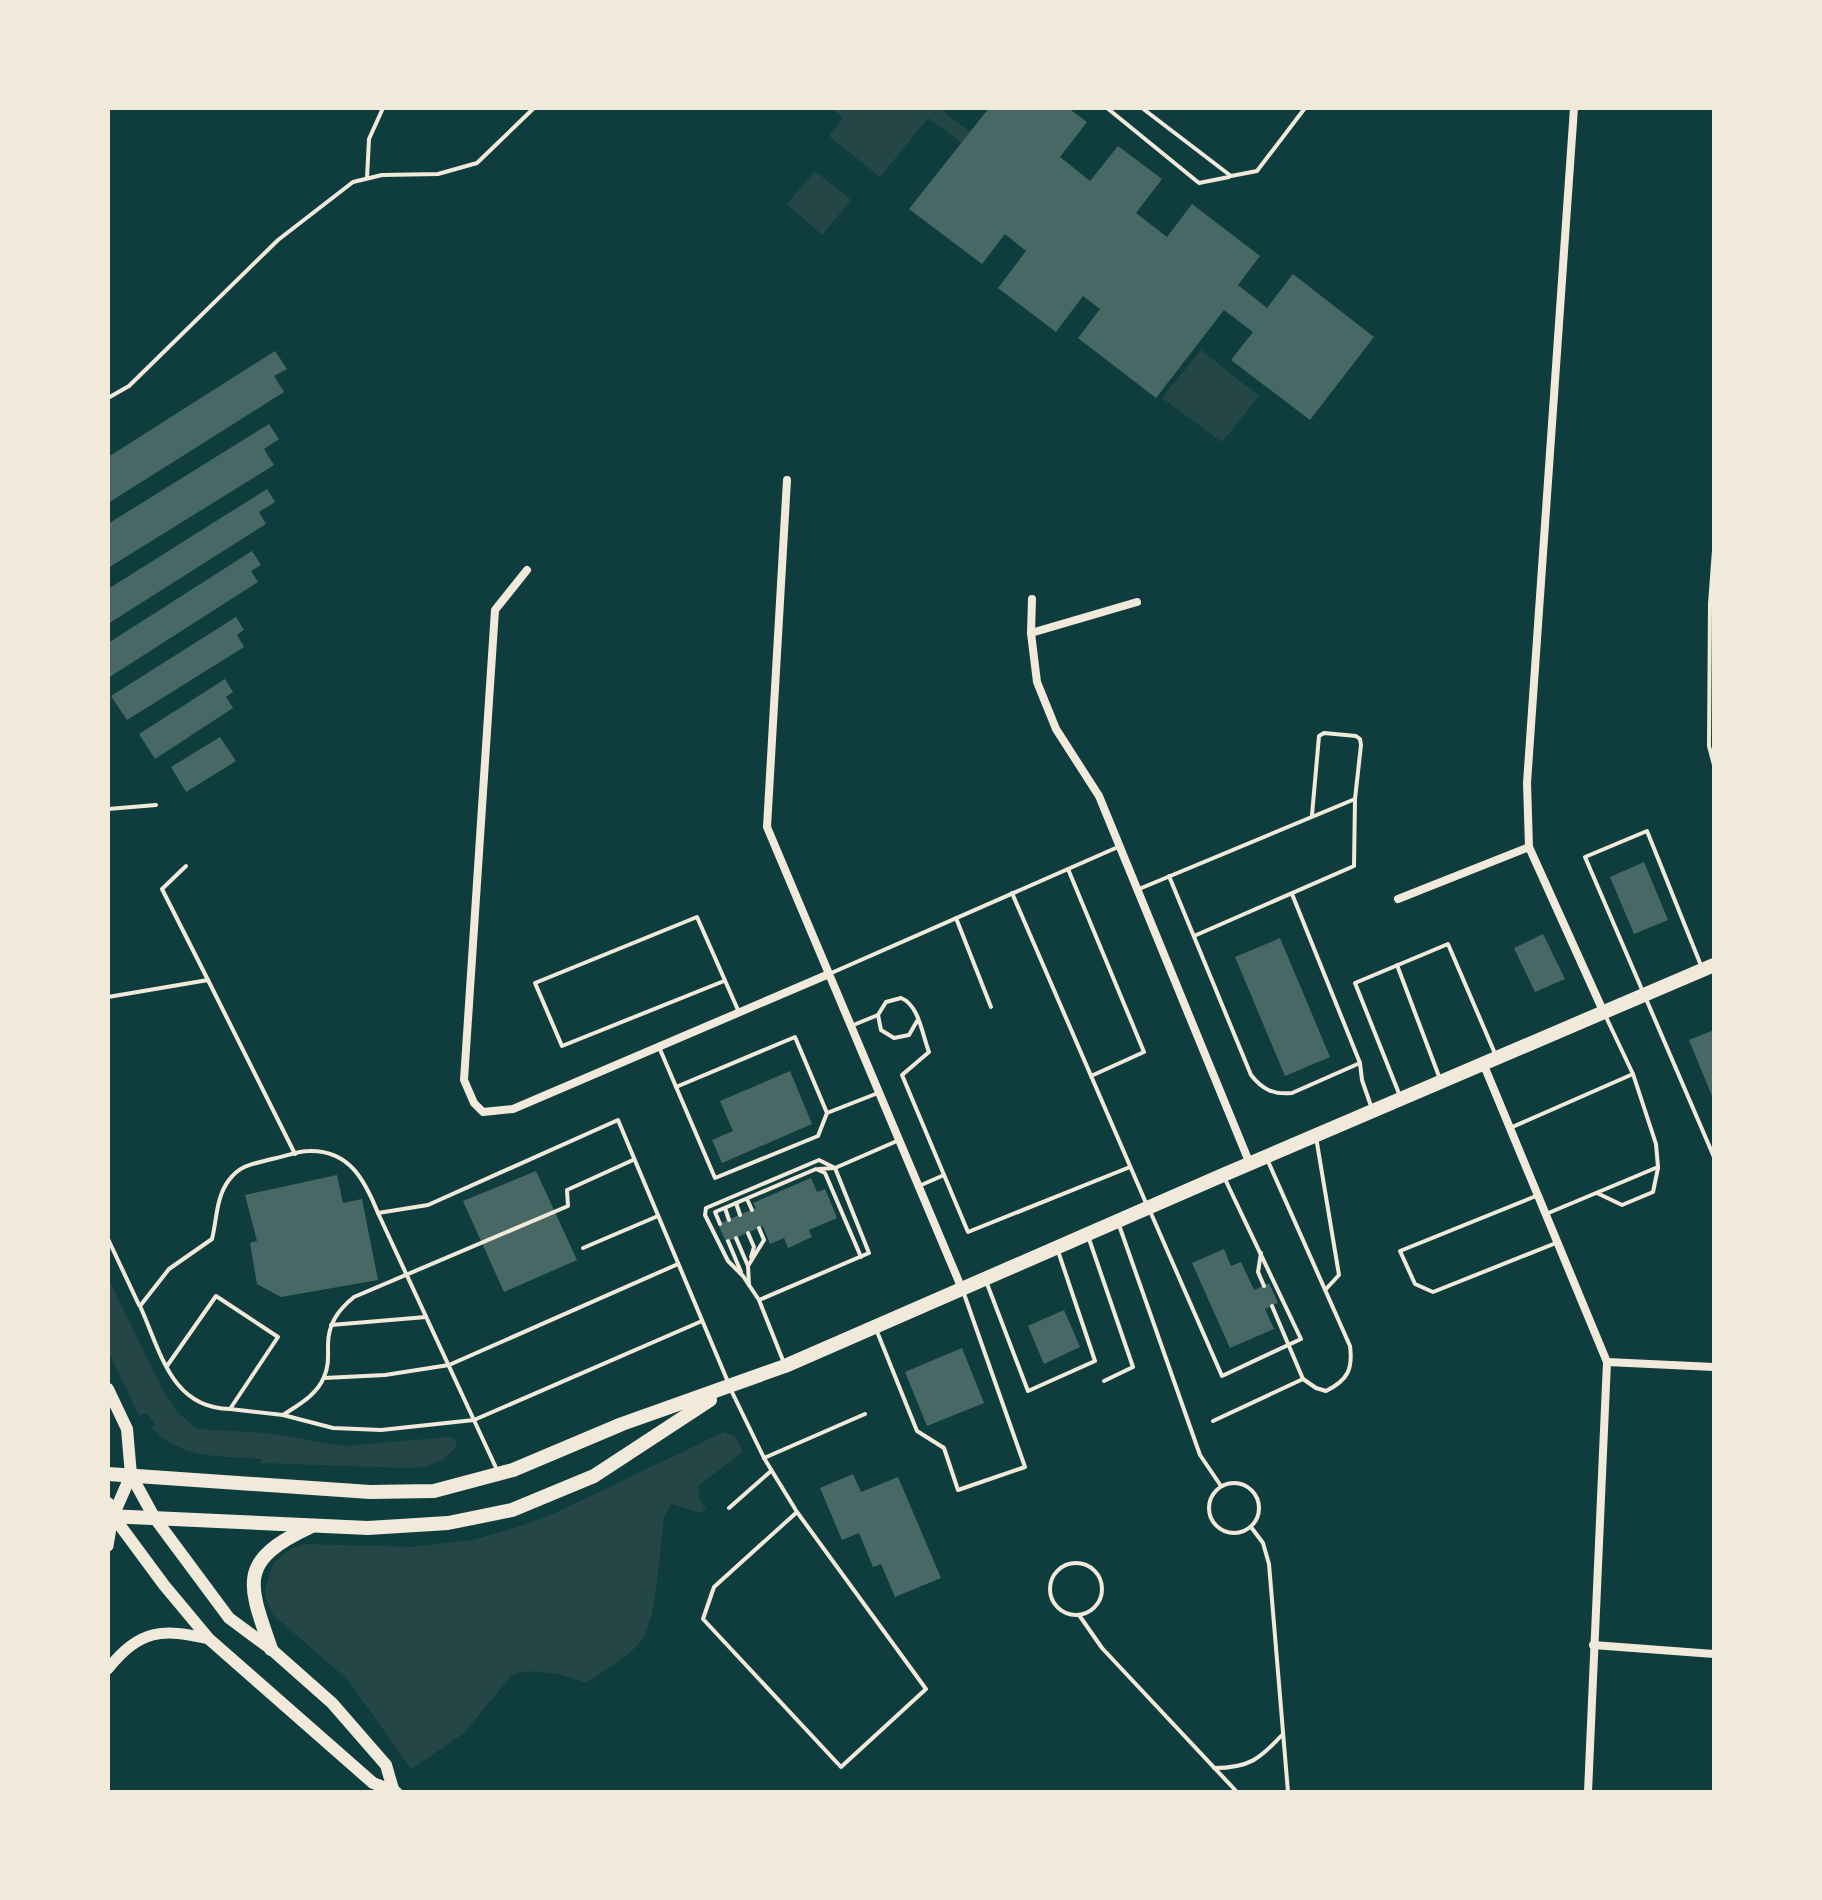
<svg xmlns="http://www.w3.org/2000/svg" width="1822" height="1900" font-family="'Noto Sans',sans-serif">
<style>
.green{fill:#244646}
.building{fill:#486865}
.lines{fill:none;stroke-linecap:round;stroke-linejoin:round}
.service{stroke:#f1e9da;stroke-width:4}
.minor{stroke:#f1e9da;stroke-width:8}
.tertiary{stroke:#f1e9da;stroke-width:11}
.secondary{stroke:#f1e9da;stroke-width:12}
.primary{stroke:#f1e9da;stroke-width:14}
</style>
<rect width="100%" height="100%" fill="#0f3d3e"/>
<g class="green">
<path d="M 831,108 L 939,108 L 971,133 L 962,143 L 928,118 L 880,177 L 829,136 L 843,118 Z"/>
<path d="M 815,171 L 851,200 L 822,235 L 787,204 Z"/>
<path d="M 1201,350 L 1259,396 L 1222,442 L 1162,398 Z"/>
<path d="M 108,1278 L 162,1388 L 177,1412 L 197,1429 L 267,1433 L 343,1446 L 449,1437 L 457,1440 L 455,1448 L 443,1460 L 424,1467 L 406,1468 L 261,1463 L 262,1459 C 222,1456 180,1460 151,1427 L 155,1424 L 147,1413 L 139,1416 L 108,1350 Z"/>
<path d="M 724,1432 L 735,1436 L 743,1452 L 699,1485 L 699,1498 L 706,1509 L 700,1513 L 672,1504 L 664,1516 C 660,1546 657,1610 645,1635 C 637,1652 601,1672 586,1683 C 565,1675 533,1666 511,1676 L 463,1734 L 411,1769 L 348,1680 L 273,1615 L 266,1599 L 265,1590 L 273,1564 L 290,1549 L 306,1544 L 412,1547 L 472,1540 L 512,1529 L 553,1514 Z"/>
</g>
<g class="building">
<path d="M 989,108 L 1068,108 L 1087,122 L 1060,157 L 1090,181 L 1118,146 L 1162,179 L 1136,213 L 1167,237 L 1192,204 L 1260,256 L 1238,285 L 1267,308 L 1293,274 L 1374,337 L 1310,420 L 1231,360 L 1253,332 L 1224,310 L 1156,398 L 1078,338 L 1100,309 L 1083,296 L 1056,332 L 998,288 L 1026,251 L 1005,234 L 982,264 L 909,209 Z"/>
<path d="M 275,351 L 287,369 L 274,376 L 284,392 L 108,503 L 108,457 Z"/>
<path d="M 269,424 L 279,439 L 264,449 L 274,465 L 108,568 L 108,524 Z"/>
<path d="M 267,489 L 275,502 L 259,512 L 266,524 L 108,624 L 108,589 Z"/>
<path d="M 252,551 L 261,565 L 251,571 L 258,582 L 108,678 L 108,643 Z"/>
<path d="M 236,617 L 244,630 L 237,635 L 244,647 L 127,720 L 111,696 Z"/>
<path d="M 225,679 L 233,692 L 226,697 L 233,708 L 155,759 L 139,734 Z"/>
<path d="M 220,737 L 236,761 L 186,792 L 171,767 Z"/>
<path d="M 1644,862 L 1668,920 L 1634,934 L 1610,877 Z"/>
<path d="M 1543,934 L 1565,979 L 1535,992 L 1514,948 Z"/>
<path d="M 1280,938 L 1330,1057 L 1285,1076 L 1235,957 Z"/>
<path d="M 1714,1030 L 1714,1101 L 1689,1040 Z"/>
<path d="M 790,1071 L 812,1124 L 722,1163 L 712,1140 L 733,1131 L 720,1101 Z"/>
<path d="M 536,1171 L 577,1260 L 504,1292 L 463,1201 Z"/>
<path d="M 337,1175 L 343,1203 L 362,1199 L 378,1280 L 281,1297 L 257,1284 L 250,1243 L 257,1241 L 245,1195 Z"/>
<path d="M 811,1178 L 817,1192 L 825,1189 L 837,1218 L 809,1230 L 812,1237 L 788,1248 L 784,1238 L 770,1244 L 763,1226 L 726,1242 L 718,1224 L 756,1208 L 753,1203 Z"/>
<path d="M 1224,1249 L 1231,1266 L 1241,1262 L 1254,1290 L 1269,1283 L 1278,1303 L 1265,1309 L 1274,1329 L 1230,1348 L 1192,1263 Z"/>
<path d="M 1064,1310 L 1080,1347 L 1044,1364 L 1028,1326 Z"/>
<path d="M 962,1348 L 984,1403 L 927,1426 L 905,1372 Z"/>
<path d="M 853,1474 L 861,1492 L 898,1477 L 941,1578 L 895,1597 L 881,1564 L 873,1567 L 859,1533 L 842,1540 L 820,1488 Z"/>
</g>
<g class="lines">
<g class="service">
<path d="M 1107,108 L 1199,183 L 1229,177"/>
<path d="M 1142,108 L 1231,176 L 1257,171 L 1305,108"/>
<path d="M 367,178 L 369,139 L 383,108"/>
<path d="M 108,398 L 129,386 L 278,240 L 353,182 L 382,175 L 438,174 L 477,163 L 534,108"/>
<path d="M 1714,550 L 1710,604 L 1709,746 L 1714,765"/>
<path d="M 108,809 L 156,805"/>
<path d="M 186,866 L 162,889 L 208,980"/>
<path d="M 1068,869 L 1144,1052 L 1091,1076"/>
<path d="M 1169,876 L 1251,1075 C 1262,1089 1273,1095 1292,1093 L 1360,1063"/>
<path d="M 1139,889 L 1355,799"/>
<path d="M 1012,893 L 1146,1203"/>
<path d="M 1292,894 L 1360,1063 L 1362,1080 L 1372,1109"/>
<path d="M 956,918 L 991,1007"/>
<path d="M 1194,936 L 1354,866 L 1355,799 L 1361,745 L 1360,739 L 1356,736 L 1324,733 L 1319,736 L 1312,815"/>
<path d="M 1397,965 L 1440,1079"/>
<path d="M 1702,968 L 1647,831 L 1585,857 L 1714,1157"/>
<path d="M 829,974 L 1118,847"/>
<path d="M 724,981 L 562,1046 L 535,983 L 697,917 L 738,1010"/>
<path d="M 108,997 L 208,980 L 295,1154"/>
<path d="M 917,1021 L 909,1035 L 894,1038 L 881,1030 L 878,1015 L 886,1002 L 901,998 C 919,1005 922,1034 929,1052 L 902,1075 L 968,1232 L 1130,1167"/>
<path d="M 851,1026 L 878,1015"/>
<path d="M 659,1047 L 715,1178 L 818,1136 L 827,1113 L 878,1093"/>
<path d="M 676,1087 L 795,1037 L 827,1113"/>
<path d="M 1400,1096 L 1355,983 L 1448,944 L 1496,1056"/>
<path d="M 1510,1128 L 1633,1074 L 1606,1017"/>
<path d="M 1316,1137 L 1339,1275 L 1326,1289"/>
<path d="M 1267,1159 L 1350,1346 C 1353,1369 1348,1380 1326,1391 L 1316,1388 L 1303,1379 L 1272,1306"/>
<path d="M 819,1169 L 835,1168 L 897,1141"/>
<path d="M 919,1186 L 944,1175"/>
<path d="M 1597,1193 L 1622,1205 L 1653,1192 L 1658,1168"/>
<path d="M 1536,1196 L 1400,1251 L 1415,1284 L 1433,1292 L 1556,1243"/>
<path d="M 747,1199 L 752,1210"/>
<path d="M 736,1203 L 740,1215"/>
<path d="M 725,1208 L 729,1220"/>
<path d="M 1150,1211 L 1222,1376 L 1301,1339 L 1224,1177"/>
<path d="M 1546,1214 L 1658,1167 L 1656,1144 L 1633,1074"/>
<path d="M 720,1224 L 715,1212 L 816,1169 L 825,1173 L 861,1257"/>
<path d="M 1119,1225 L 1200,1455 L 1221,1486"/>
<path d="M 748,1233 L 754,1247 L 751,1257"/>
<path d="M 1088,1236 L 1133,1367 L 1104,1381"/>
<path d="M 736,1238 L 748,1266 L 749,1285"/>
<path d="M 108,1239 L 139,1305"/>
<path d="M 728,1241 L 741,1272"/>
<path d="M 583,1248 L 658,1216"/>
<path d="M 1261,1253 L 1258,1272 L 1264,1286"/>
<path d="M 748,1266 L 764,1240 L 759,1228"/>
<path d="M 986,1281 L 1028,1391 L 1095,1361 L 1058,1251"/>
<path d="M 759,1300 L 743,1276 L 728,1261 L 705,1215 L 706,1208 L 819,1160 L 835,1168 L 869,1253 L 759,1300 L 784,1363"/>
<path d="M 331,1325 L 426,1317"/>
<path d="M 876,1329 L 917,1431 L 944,1448 L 958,1490 L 1025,1467 L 963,1291"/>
<path d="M 167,1366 L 216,1296 L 278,1337 L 230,1409 C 171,1408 161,1352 140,1306 L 169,1269 L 212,1239 C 217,1219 216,1197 229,1180 C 241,1164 254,1164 272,1159 C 284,1157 297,1151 309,1151 C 350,1150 365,1181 378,1213"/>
<path d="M 324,1378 L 385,1375 L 449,1365 L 678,1264"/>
<path d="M 731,1390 L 764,1458 L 797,1512 L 926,1689 L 841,1767 L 703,1619 L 714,1587 L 797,1512"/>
<path d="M 230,1409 L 283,1415 C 298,1405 317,1395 324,1377 C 329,1366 328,1356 328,1345 C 328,1324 338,1310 354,1297 L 568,1206 L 567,1190 L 633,1160"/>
<path d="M 283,1415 L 333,1428 L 381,1430 L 474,1420 L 702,1321"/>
<path d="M 1213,1421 L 1303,1379"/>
<path d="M 764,1458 L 865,1414"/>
<path d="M 498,1472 L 378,1213 L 428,1205 L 618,1120 L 728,1382"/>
<circle cx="1234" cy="1508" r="25"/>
<path d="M 729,1508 L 771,1471"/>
<path d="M 1251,1527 L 1263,1543 L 1269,1564 L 1288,1792"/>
<circle cx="1076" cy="1589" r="26"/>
<path d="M 1079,1615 L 1102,1648 L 1237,1792"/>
<path d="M 1214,1768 C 1249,1768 1260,1759 1283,1734"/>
</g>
<g class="minor">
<path d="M 1574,108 L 1527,783 L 1529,847 L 1604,1013"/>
<path d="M 787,480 L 767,827 L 962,1289"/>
<path d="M 527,570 L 495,610 L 464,1080 L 474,1103 L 483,1112 L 513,1109 L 829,974"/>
<path d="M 1032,599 L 1031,633 L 1037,682 L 1056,729 L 1099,796 L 1250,1164"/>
<path d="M 1031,633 L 1137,602"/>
<path d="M 1398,899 L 1529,847"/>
<path d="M 1483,1063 L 1607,1362 L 1588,1792"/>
<path d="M 1607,1362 L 1714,1367"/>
<path d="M 1593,1645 L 1714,1654"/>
</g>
<g class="tertiary">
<path d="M 108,1546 L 113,1516"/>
<path d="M 108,1669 C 139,1629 163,1628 209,1639"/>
</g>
<g class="secondary">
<path d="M 108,1389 L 127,1429 L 131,1475 L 154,1517 L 229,1618 L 271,1649 L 332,1703 L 386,1765 L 393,1789"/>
<path d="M 108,1503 L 113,1516 L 164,1585 L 209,1639 L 373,1783 L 396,1792"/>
<path d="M 113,1516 L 131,1475"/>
</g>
<g class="primary">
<path d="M 108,1474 L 370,1492 L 434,1491 L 513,1470 L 622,1424 L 785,1366 L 1223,1175 L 1714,965"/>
<path d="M 108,1516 L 368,1528 L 448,1523 L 512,1510 L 594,1476 L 710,1400"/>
<path d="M 271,1649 C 248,1583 237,1561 310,1527"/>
</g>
</g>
<rect width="1822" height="1900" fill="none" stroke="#f1e9da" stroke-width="220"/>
</svg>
